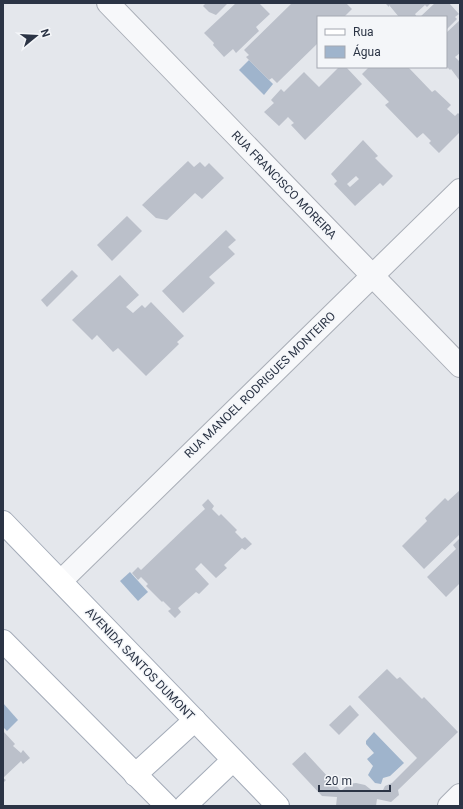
<svg xmlns="http://www.w3.org/2000/svg" width="463" height="809" font-family="Roboto,sans-serif">
<style>
.water{fill:#9fb4cc}
.building{fill:#bbc0ca;fill-rule:evenodd}
.lines{fill:none;stroke-linecap:round;stroke-linejoin:round}
.minor-casing{stroke:#a9aeb7;stroke-width:24}
.major-casing{stroke:#a3abb8;stroke-width:24}
.minor{stroke:#f7f8fa;stroke-width:22}
.major{stroke:#fff;stroke-width:22}
.labels{text-anchor:middle;dominant-baseline:central;stroke-width:3;stroke-linejoin:round;paint-order:stroke}
.street-label{font-size:12px;fill:#2b3445;stroke:#f4f6f9}
</style>
<rect width="100%" height="100%" fill="#e4e7ec"/>
<g class="water">
<path d="M 249,60 L 273,84 L 264,95 L 239,70 Z"/>
<path d="M 130,572 L 148,592 L 138,601 L 120,581 Z"/>
<path d="M 3,703 L 18,720 L 7,731 L 3,727 Z"/>
<path d="M 374,732 L 404,763 L 390,776 L 383,778 L 381,784 L 375,783 L 368,775 L 373,766 L 367,759 L 374,753 L 366,744 L 366,741 Z"/>
</g>
<g class="building">
<path d="M 206,3 L 228,3 L 216,15 L 209,12 L 203,6 Z"/>
<path d="M 236,3 L 259,3 L 270,14 L 256,27 L 259,31 L 236,53 L 233,49 L 224,57 L 213,45 L 214,43 L 204,33 Z"/>
<path d="M 292,3 L 346,3 L 352,9 L 344,17 L 318,17 L 318,43 L 277,83 L 272,78 L 269,80 L 246,57 L 249,55 L 244,50 Z"/>
<path d="M 385,3 L 431,3 L 427,7 L 425,5 L 415,14 L 417,17 L 399,17 L 389,5 L 389,7 Z"/>
<path d="M 435,3 L 449,3 L 459,14 L 455,17 L 457,19 L 447,29 L 446,17 L 420,17 Z"/>
<path d="M 460,20 L 460,53 L 455,57 L 459,61 L 460,60 L 460,81 L 451,69 L 450,70 L 446,66 L 446,33 Z"/>
<path d="M 339,67 L 346,67 L 362,84 L 305,140 L 291,125 L 294,123 L 288,117 L 279,126 L 264,112 L 274,103 L 271,100 L 281,89 L 284,92 L 304,72 L 319,87 Z"/>
<path d="M 369,67 L 408,67 L 432,92 L 435,90 L 451,105 L 447,109 L 455,116 L 458,113 L 460,115 L 460,132 L 439,153 L 429,143 L 431,141 L 423,133 L 417,138 L 385,105 L 389,102 L 362,74 Z"/>
<path d="M 363,140 L 378,156 L 375,158 L 393,176 L 383,186 L 380,183 L 355,206 L 334,184 L 337,181 L 331,174 ZM 356,176 L 359,179 L 350,187 L 347,184 Z"/>
<path d="M 188,161 L 194,167 L 200,162 L 205,167 L 209,163 L 224,178 L 202,199 L 195,193 L 167,220 L 156,218 L 142,205 Z"/>
<path d="M 127,216 L 142,231 L 112,261 L 97,245 Z"/>
<path d="M 226,230 L 236,240 L 228,247 L 235,254 L 209,277 L 215,283 L 183,313 L 162,291 Z"/>
<path d="M 72,270 L 78,276 L 47,307 L 41,300 Z"/>
<path d="M 120,275 L 139,295 L 126,307 L 133,313 L 142,305 L 145,308 L 151,302 L 184,336 L 177,342 L 179,344 L 146,376 L 118,348 L 113,352 L 97,335 L 92,340 L 72,320 Z"/>
<path d="M 460,490 L 460,534 L 424,569 L 402,546 L 427,521 L 425,518 L 445,498 L 448,501 Z"/>
<path d="M 208,499 L 214,506 L 212,509 L 219,516 L 221,514 L 237,530 L 235,532 L 242,539 L 245,537 L 252,544 L 245,550 L 242,548 L 224,565 L 227,568 L 216,578 L 201,563 L 195,569 L 209,584 L 199,594 L 196,592 L 178,608 L 181,612 L 175,618 L 168,611 L 171,609 L 163,601 L 162,602 L 146,586 L 148,584 L 141,577 L 138,580 L 132,573 L 138,567 L 141,570 L 189,524 L 205,509 L 202,505 Z"/>
<path d="M 460,538 L 460,583 L 446,597 L 427,577 L 456,549 L 453,545 Z"/>
<path d="M 387,669 L 397,679 L 400,677 L 422,699 L 424,697 L 458,732 L 398,790 L 399,795 L 391,802 L 377,799 L 376,806 L 336,806 L 337,797 L 322,796 L 292,764 L 305,752 L 341,791 L 349,784 L 356,783 L 365,785 L 374,792 L 382,792 L 385,786 L 392,783 L 417,758 L 358,697 Z"/>
<path d="M 350,705 L 359,715 L 339,735 L 329,725 Z"/>
<path d="M 3,731 L 15,744 L 13,746 L 21,753 L 23,750 L 30,758 L 23,764 L 21,761 L 3,778 L 6,780 L 3,783 Z"/>
</g>
<g class="lines">
<defs>
<g id="minor">
<path d="M 108,3 L 460,366"/>
<path d="M 61,581 L 460,190"/>
<path d="M 449,806 L 460,795"/>
</g>
<g id="major">
<path d="M 3,522 L 278,806"/>
<path d="M 3,641 L 167,806"/>
<path d="M 135,775 L 195,720"/>
<path d="M 185,806 L 233,760"/>
</g>
</defs>
<use href="#minor" class="minor-casing"/>
<use href="#major" class="major-casing"/>
<use href="#minor" class="minor"/>
<use href="#major" class="major"/>
</g>
<g class="labels">
<g class="street-label">
<text transform="translate(284 185) rotate(46)">RUA FRANCISCO MOREIRA</text>
<text transform="translate(260 385) rotate(-44)">RUA MANOEL RODRIGUES MONTEIRO</text>
<text transform="translate(140 664) rotate(46)">AVENIDA SANTOS DUMONT</text>
</g>
</g>
<rect width="463" height="809" fill="none" stroke="#2b3445" stroke-width="8"/>
<rect x="317" y="16" width="130" height="52" fill="#f4f6f9" stroke="#a4a8b1"/>
<rect x="325" y="29" width="20" height="6" fill="#ffffff" stroke="#a4a8b1"/>
<text x="353" y="36" font-size="12" fill="#2b3445">Rua</text>
<rect x="325" y="46" width="20" height="12" fill="#9fb4cc" stroke="#a4a8b1"/>
<text x="353" y="56" font-size="12" fill="#2b3445">Água</text>
<g transform="translate(36 36) rotate(72)" stroke="#f4f6f9" stroke-width="3" paint-order="stroke">
<path d="M0-3L7 15L0 10L-7 15Z" fill="#2b3445"/>
<text y="-6" font-size="11" font-weight="bold" text-anchor="middle" fill="#2b3445">N</text>
</g>
<path d="M319 785v6h71v-6" fill="none" stroke="#2b3445" stroke-width="2"/>
<text x="325" y="785" font-size="12" fill="#2b3445" stroke="#f4f6f9" stroke-width="3" paint-order="stroke">20 m</text>
</svg>
